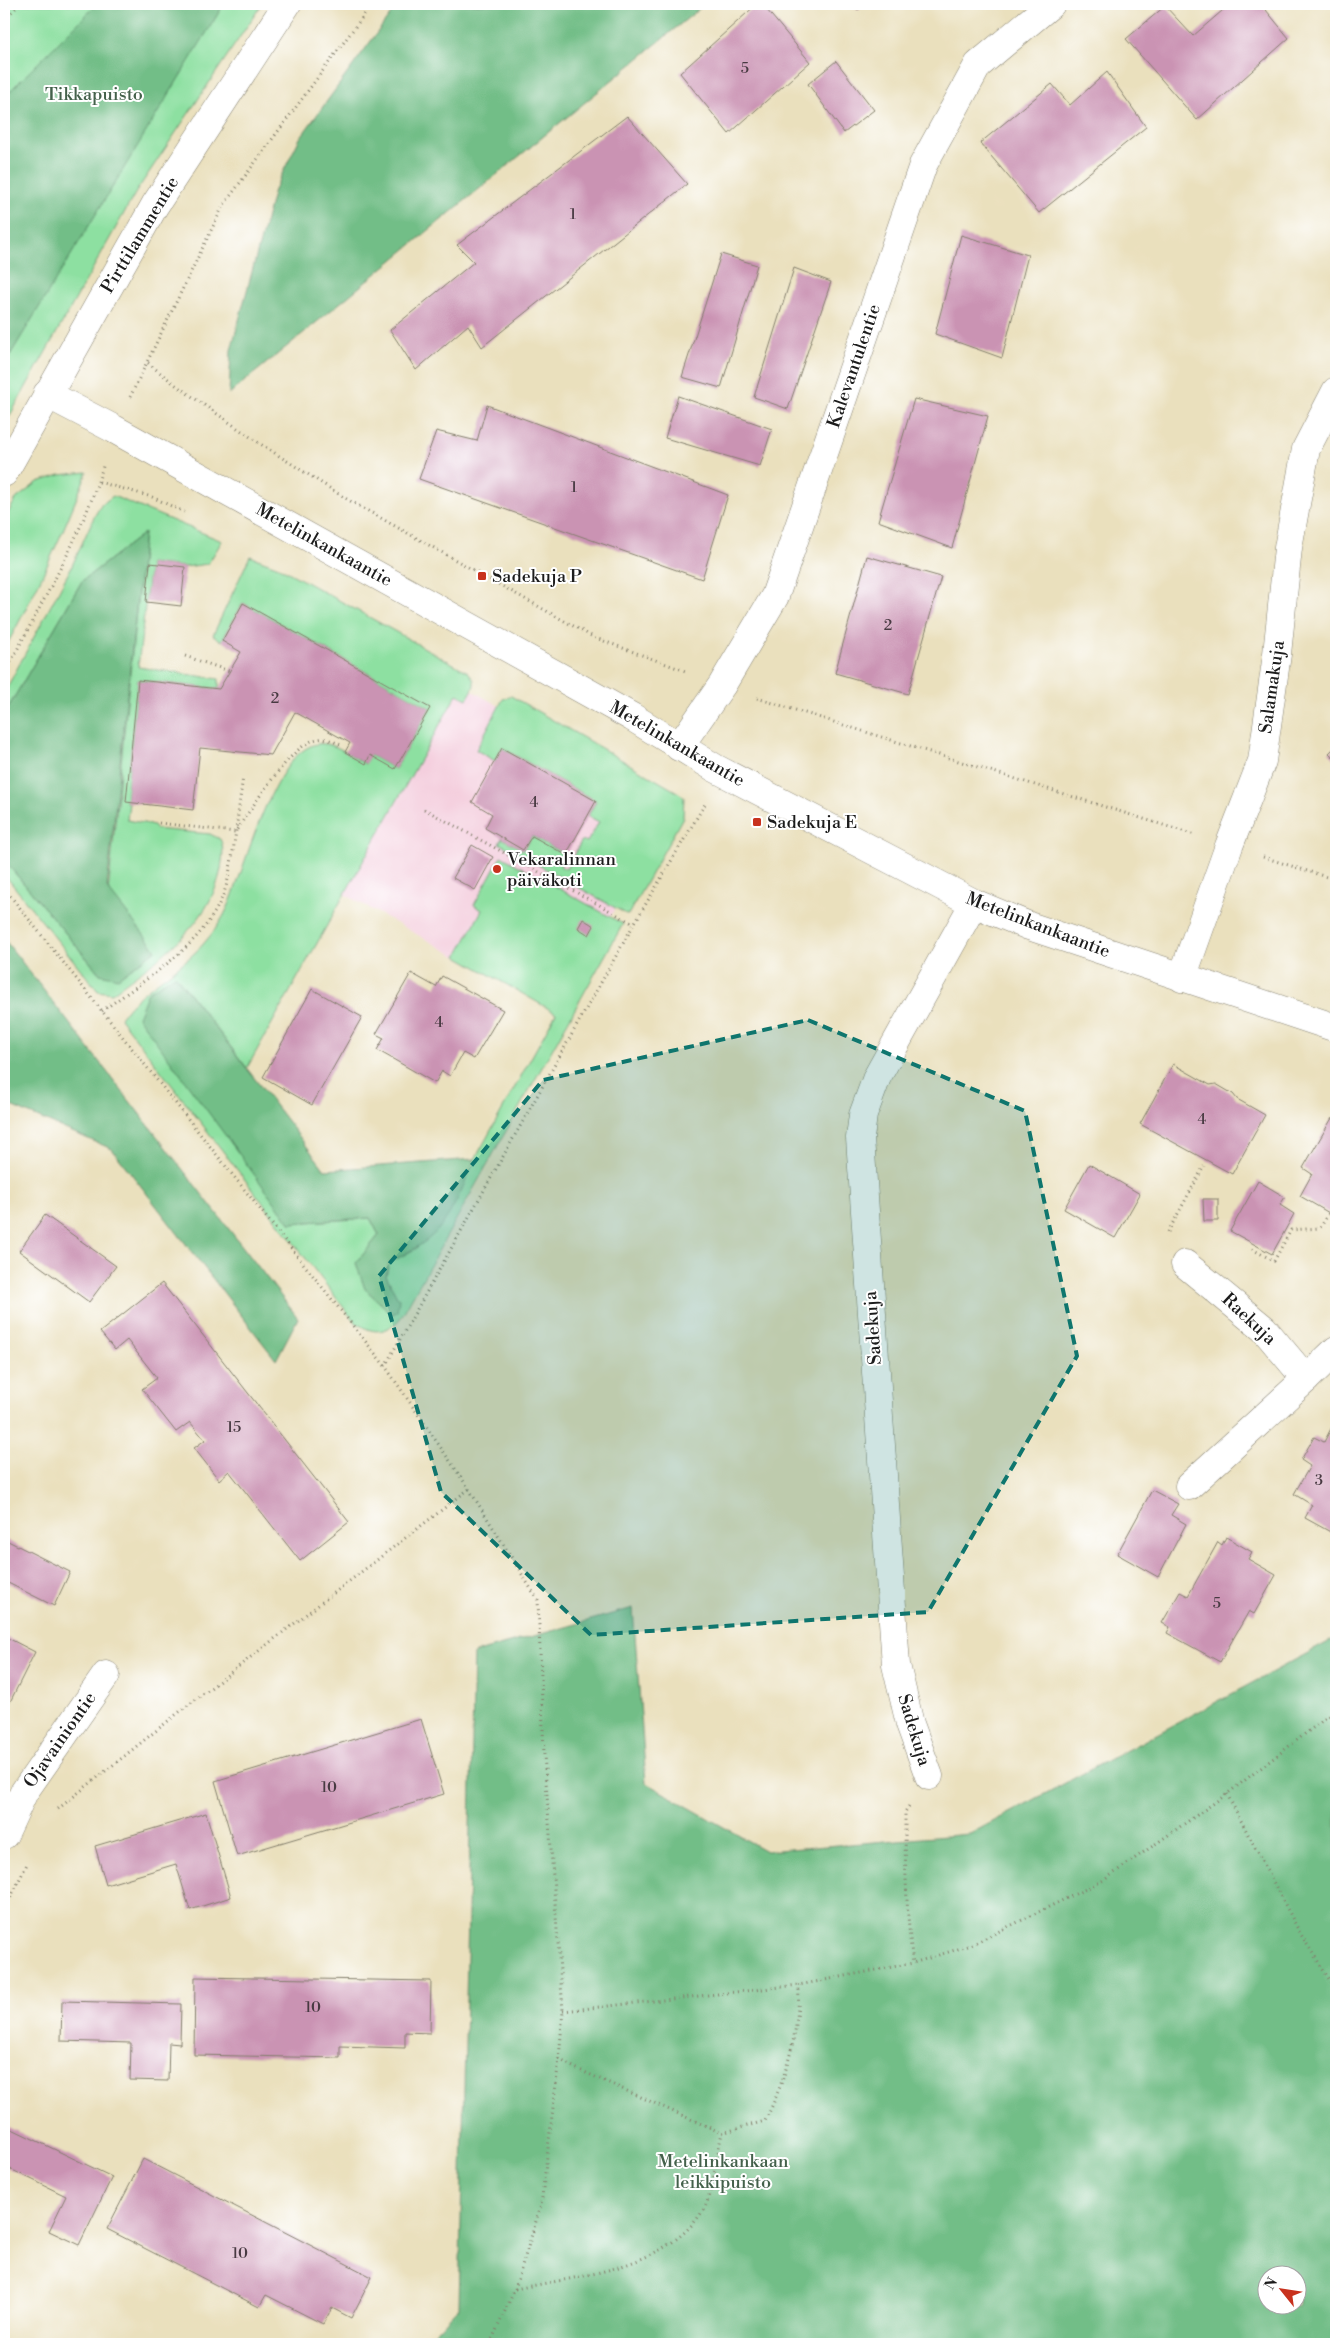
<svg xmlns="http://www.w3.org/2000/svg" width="1340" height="2348" font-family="'Libre Bodoni',serif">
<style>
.built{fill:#f4cfde}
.green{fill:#8de0a1;stroke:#547e5e}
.forest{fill:#72be87;stroke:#476d52;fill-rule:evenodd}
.building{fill:#ca93b3}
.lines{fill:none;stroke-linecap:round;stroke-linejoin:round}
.street-casing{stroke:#837e6c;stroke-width:29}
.secondary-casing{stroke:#837e6c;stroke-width:29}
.path{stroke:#837e6c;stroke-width:3;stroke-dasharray:1 4;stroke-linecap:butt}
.street{stroke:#fff;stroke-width:28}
.secondary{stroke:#fff;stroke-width:28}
.marked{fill:#0f766e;fill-opacity:0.2;stroke:#0f766e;stroke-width:4;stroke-dasharray:10 6;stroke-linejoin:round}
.poi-dot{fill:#c8321e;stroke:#fff;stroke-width:2}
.labels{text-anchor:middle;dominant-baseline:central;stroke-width:4;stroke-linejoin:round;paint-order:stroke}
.number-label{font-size:15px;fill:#483a42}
.park-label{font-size:18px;fill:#44614b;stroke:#fff}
.street-label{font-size:18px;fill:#1c1c1c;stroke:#fff}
.poi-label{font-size:18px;fill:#1c1c1c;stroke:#fff;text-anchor:start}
</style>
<rect width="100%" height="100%" fill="#fff"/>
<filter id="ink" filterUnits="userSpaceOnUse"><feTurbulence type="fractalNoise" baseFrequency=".02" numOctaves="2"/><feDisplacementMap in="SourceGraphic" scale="10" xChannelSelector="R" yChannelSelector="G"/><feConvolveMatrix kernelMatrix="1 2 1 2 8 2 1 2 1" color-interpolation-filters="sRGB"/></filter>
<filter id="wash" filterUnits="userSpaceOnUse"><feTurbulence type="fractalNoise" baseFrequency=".0096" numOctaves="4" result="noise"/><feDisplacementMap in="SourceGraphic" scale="20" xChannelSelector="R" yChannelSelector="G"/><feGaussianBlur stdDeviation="1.12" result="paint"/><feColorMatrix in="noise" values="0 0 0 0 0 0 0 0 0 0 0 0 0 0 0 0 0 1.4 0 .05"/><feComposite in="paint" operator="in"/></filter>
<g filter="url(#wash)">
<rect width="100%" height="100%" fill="#eae0bd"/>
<path class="built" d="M 462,685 L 673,804 L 557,1012 L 344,894 Z"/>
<g class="green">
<path d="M 4,4 L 262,4 L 136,192 L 4,426 Z"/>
<path d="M 87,472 C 63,534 36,592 4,650 L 4,520 L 16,499 L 38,482 L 60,475 Z"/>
<path d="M 113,496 L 222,541 L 208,564 L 185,567 L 150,563 L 138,667 L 219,679 L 219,689 L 138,680 L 126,802 L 129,803 L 127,820 L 154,825 L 155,829 L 210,834 L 220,839 C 225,848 222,860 221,869 C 210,927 156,960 112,993 L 98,991 L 4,874 L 4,860 L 100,974 L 144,533 L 82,581 L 4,715 L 4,693 L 71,568 L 94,517 L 101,505 Z"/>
<path d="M 250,556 L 279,567 L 468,672 C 478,682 474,688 467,699 L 457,694 L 247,1068 L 175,975 L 290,1223 L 370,1218 L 379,1235 L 356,1264 L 399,1300 L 386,1276 L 389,1263 L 417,1248 L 475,1159 L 556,1013 L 457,956 L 482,910 L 474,905 L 501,856 L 623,924 L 400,1319 C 384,1335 371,1334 354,1321 L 120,1018 C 143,984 186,969 210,936 C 217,927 223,918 228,907 C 245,870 272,753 317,744 C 333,741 352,756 365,764 L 370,755 L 395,769 L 430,708 L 243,603 L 222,641 L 213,635 Z"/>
<path d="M 511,696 L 679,793 L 684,797 L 683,817 L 628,915 L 499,843 L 502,838 L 523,850 L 532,836 L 566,855 L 560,866 L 566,869 L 582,840 L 587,842 L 599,822 L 588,816 L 596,801 L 502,748 L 495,761 L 476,750 L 503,699 Z"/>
</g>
<g class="forest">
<path d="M 97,4 L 224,4 L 4,365 L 4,97 Z"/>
<path d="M 398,4 L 705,4 L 229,394 L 231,350 L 274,190 L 300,138 Z"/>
<path d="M 144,533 L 107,888 L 156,950 L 118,978 L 100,974 L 4,860 L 4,715 L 82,581 Z"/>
<path d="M 4,939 L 298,1318 L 276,1360 L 112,1149 L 4,1103 Z"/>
<path d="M 175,975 L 325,1170 L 475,1159 C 466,1180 453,1214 437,1231 C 424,1245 406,1253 389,1263 L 386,1276 L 399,1300 L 397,1312 L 392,1314 L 365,1289 L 356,1263 L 379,1235 L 370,1218 L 290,1223 L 138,1017 L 148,992 Z"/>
<path d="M 633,1608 L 646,1783 L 766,1851 L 970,1834 L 1336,1638 L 1336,2344 L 424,2344 L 459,2307 L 474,1653 ZM 1268,2276 L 1298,2276 L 1298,2306 L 1268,2306 Z"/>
</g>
<g id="blocks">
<g class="building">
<path d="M 757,4 L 762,4 L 810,62 L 729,134 L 680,73 Z"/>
<path d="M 852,4 L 864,4 L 858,10 Z"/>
<path d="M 1230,4 L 1261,4 L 1289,38 L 1197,120 L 1126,39 L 1165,6 L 1193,36 Z"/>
<path d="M 836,61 L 874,110 L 844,133 L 808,84 Z"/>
<path d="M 1107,72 L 1146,127 L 1039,213 L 980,143 L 1052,84 L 1070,105 Z"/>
<path d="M 627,116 L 687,184 L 482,347 L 468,325 L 416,370 L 390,330 L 474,262 L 457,245 Z"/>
<path d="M 961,235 L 1028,255 L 1002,358 L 935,334 Z"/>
<path d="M 721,254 L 757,265 L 721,388 L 682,377 Z"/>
<path d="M 794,268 L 831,282 L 788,409 L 754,397 Z"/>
<path d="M 678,396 L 772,429 L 760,466 L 665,438 Z"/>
<path d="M 914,399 L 988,416 L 952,548 L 878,521 Z"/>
<path d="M 487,405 L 728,495 L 702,579 L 419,479 L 436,431 L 477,441 Z"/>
<path d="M 867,556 L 941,577 L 908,694 L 835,673 Z"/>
<path d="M 150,563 L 185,567 L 181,606 L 146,602 Z"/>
<path d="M 243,603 L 430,708 L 395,769 L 370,755 L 366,764 L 345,752 L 350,743 L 295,712 L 271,755 L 200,748 L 193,810 L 126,802 L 138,680 L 219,689 L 241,652 L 222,641 Z"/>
<path d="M 1336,746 L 1336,760 L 1329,753 Z"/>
<path d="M 502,748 L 596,801 L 566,855 L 532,836 L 523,850 L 485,828 L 492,814 L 472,802 Z"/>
<path d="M 472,845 L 493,857 L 475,890 L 453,878 Z"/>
<path d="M 583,919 L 594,926 L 589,935 L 578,928 Z"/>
<path d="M 411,973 L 436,987 L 442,976 L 503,1010 L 474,1059 L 463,1053 L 450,1076 L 442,1071 L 435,1083 L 377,1050 L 384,1038 L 376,1034 Z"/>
<path d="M 312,989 L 362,1017 L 312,1105 L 263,1077 Z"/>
<path d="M 1173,1064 L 1210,1085 L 1216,1084 L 1233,1094 L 1237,1099 L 1265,1115 L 1232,1174 L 1140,1124 Z"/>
<path d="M 1332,1118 L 1336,1121 L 1336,1217 L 1300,1196 L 1312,1174 L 1303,1168 Z"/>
<path d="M 1089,1164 L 1140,1194 L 1115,1238 L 1064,1209 Z"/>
<path d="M 1258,1181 L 1285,1197 L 1280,1205 L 1294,1214 L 1272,1254 L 1230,1231 Z"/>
<path d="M 1203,1199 L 1218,1199 L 1218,1221 L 1204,1221 Z"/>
<path d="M 45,1215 L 116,1266 L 89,1302 L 19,1251 Z"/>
<path d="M 162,1283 L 349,1522 L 300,1561 L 229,1471 L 219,1480 L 194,1448 L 205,1440 L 190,1422 L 176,1432 L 142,1389 L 157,1378 L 127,1340 L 115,1350 L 100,1332 Z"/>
<path d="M 1336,1419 L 1336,1535 L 1305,1518 L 1312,1505 L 1294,1494 L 1310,1466 L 1301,1460 L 1314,1437 L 1324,1442 Z"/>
<path d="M 1152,1490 L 1178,1504 L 1171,1515 L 1186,1524 L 1158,1577 L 1117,1554 Z"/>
<path d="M 1226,1537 L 1252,1552 L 1248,1559 L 1276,1575 L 1254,1614 L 1249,1611 L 1220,1662 L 1167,1633 L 1170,1627 L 1162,1623 L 1180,1592 L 1188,1596 L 1218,1542 L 1222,1545 Z"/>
<path d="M 4,1539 L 70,1572 L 54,1606 L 4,1581 Z"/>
<path d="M 4,1636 L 35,1652 L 4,1714 Z"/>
<path d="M 421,1719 L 444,1794 L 237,1856 L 215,1781 Z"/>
<path d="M 206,1813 L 231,1897 L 190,1910 L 176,1864 L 106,1885 L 95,1846 Z"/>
<path d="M 195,1977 L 431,1981 L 430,2033 L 405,2032 L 405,2048 L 340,2046 L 340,2058 L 194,2055 Z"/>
<path d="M 62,2001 L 181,2004 L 180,2044 L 169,2043 L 168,2081 L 130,2080 L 131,2043 L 61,2041 Z"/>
<path d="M 8,2127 L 112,2177 L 79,2245 L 49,2231 L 66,2196 L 4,2166 L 4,2135 Z"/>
<path d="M 143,2159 L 372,2277 L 351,2318 L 332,2308 L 323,2324 L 266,2295 L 259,2307 L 107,2229 Z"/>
<path d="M 27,2338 L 36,2344 L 22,2344 Z"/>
</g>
</g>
</g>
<g filter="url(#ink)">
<use href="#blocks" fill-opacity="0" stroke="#837e6c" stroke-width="1"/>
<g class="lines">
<defs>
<g id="street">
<path d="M 679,747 L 722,685 L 775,596 L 923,165 L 978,65 L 1051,4"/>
<path d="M 1182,978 L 1229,846 L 1262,761 L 1277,654 L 1288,548 L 1306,449 L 1336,391"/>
<path d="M 1185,1264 L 1264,1329 L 1306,1379 L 1336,1350"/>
<path d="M 1189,1486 L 1306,1379"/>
<path d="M 929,1776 L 910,1724 L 896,1665 L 860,1138 L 863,1115 L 877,1077 L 974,903"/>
<path d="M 4,1835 L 24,1792 L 106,1675"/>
</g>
<g id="secondary">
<path d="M 47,394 L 114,429 L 632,717 L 715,768 L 974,903 L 1029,926 L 1336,1028"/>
<path d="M 4,473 L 155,205 L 287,4"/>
</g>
</defs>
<use href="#street" class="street-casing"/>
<use href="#secondary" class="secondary-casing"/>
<g class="path">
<path d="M 4,19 L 20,4"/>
<path d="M 148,363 L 177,386 L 259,443 L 345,498 L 593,637 L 688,672"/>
<path d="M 130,397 L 223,206 L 372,4"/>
<path d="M 99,482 L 152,497 L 184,512"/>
<path d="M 185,656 L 229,671"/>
<path d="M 4,675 C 39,606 82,538 104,463"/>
<path d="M 757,698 L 1195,835"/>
<path d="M 424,809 L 634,924"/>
<path d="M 159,823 L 235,832 C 251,810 292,742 318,739 C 327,737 336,743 343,746"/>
<path d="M 1263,857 L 1336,880"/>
<path d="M 4,888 L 385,1366 L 469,1489 L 538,1600 L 544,1754 L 563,2011 L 559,2059 L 541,2205 L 515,2289 L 490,2344"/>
<path d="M 102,1011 C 149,976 214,941 228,879 C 235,846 238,811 243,777"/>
<path d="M 1168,1232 L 1204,1166"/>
<path d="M 1252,1249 L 1274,1261 L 1291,1230 L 1320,1228 L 1329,1213"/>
<path d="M 385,1366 L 634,924 L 705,804"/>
<path d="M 1227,1794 L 1300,1933 L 1336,1990"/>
<path d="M 909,1806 L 905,1812 C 905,1862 906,1913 913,1963 L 971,1945 L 1104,1880 L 1227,1794 L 1336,1710"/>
<path d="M 58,1809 L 182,1710 L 469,1489"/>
<path d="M 4,1911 L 28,1862"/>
<path d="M 563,2011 L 799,1985 L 913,1963"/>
<path d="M 559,2059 L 575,2068 L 722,2133"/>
<path d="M 515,2289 C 579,2276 669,2269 705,2207 C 712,2194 718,2149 722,2133 L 765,2121 C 786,2079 799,2032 799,1985"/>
</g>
<use href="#street" class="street"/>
<use href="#secondary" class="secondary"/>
</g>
</g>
<path class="marked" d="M 808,1020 L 1025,1111 L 1077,1356 L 928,1612 L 591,1635 L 441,1492 L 379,1276 L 543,1080 Z"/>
<g class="poi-dot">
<rect x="477" y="571" width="10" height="10" rx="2.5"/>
<rect x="752" y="817" width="10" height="10" rx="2.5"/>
<circle cx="497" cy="869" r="5"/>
</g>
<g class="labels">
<g class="number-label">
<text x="745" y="68">5</text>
<text x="573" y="214">1</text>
<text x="574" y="487">1</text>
<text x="888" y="625">2</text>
<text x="275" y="698">2</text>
<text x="534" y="802">4</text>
<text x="439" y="1022">4</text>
<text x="1202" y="1119">4</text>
<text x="234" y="1427">15</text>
<text x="1319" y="1480">3</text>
<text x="1217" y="1603">5</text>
<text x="329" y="1787">10</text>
<text x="313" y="2007">10</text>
<text x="240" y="2253">10</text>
</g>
<g class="park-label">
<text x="94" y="94">Tikkapuisto</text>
<text x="723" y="2161">Metelinkankaan<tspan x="723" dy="21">leikkipuisto</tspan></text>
</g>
<g class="street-label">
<text transform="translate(140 235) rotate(-59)">Pirttilammentie</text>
<text transform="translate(854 366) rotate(-71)">Kalevantulentie</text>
<text transform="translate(324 545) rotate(29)">Metelinkankaantie</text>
<text transform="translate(1272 687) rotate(-82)">Salamakuja</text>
<text transform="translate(677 744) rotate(30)">Metelinkankaantie</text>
<text transform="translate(1038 925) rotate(21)">Metelinkankaantie</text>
<text transform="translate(1249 1319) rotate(43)">Raekuja</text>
<text transform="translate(873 1328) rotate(-94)">Sadekuja</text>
<text transform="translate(914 1730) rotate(73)">Sadekuja</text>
<text transform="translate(60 1740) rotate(-55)">Ojavainiontie</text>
</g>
<g class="poi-label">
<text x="492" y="576">Sadekuja P</text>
<text x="767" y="822">Sadekuja E</text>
<text x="507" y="859">Vekaralinnan<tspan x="507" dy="21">päiväkoti</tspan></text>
</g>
</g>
<rect width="1340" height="2348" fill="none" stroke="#fff" stroke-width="20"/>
<g transform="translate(1282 2290) rotate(300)"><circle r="24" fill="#ffffff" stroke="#a4a4a4"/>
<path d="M0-4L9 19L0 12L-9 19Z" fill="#c8321e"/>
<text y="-8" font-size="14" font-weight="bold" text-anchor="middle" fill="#1c1c1c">N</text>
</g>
</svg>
